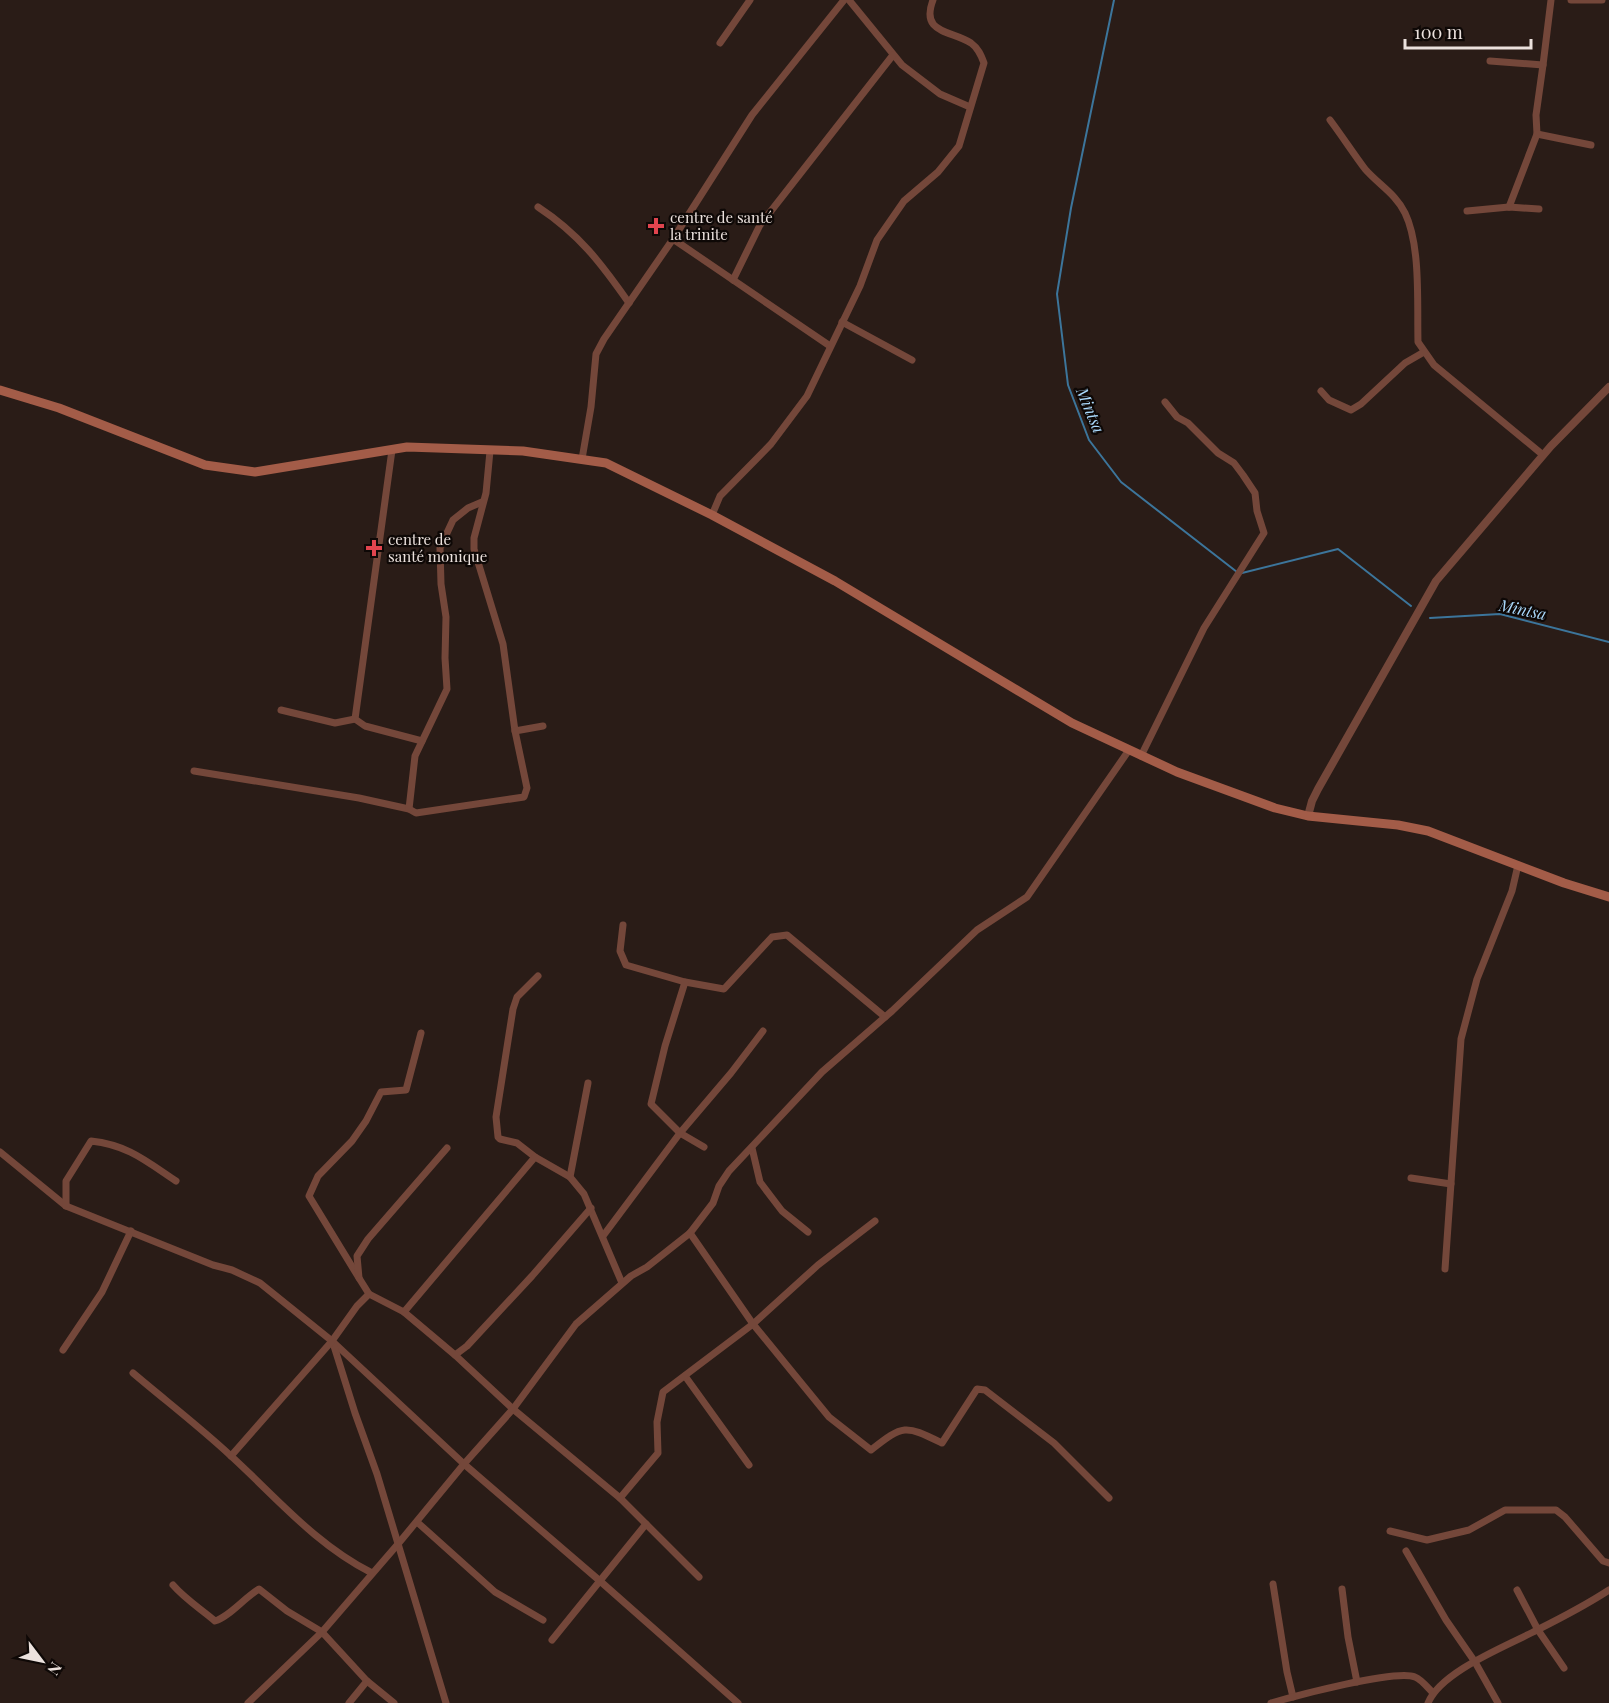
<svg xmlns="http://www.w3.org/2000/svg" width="1609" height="1703" font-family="'Playfair Display',serif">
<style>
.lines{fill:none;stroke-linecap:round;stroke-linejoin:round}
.stream{stroke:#3c759b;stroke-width:2}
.minor{stroke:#74473a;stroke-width:7}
.tertiary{stroke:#74473a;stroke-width:8}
.secondary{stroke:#a35c48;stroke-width:9}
.health-dot{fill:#e0444e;stroke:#0e0806;stroke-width:2}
.labels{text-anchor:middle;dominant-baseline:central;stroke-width:4.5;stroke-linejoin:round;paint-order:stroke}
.poi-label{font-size:15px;fill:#ebe1dd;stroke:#0e0806;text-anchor:start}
.water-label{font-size:16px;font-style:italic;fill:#abdafd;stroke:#0e0806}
</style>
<rect width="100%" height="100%" fill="#2a1c17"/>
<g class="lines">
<g class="stream">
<path d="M 1114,0 L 1071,208 L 1057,294 L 1068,385 L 1089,440 L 1121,482 L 1237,572"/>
<path d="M 1242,573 L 1338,549 L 1411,606"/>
<path d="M 1430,618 L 1500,614 L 1609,642"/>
</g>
<g class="minor">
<path d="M 849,0 L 902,65 L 940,94 L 970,107"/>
<path d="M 1571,0 L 1602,0"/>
<path d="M 720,43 L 750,0"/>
<path d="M 1490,61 L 1543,65 L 1536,115 L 1537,134 L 1509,207"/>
<path d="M 1543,65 L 1551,0"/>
<path d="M 1330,120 C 1342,136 1353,153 1365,169 C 1379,185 1396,194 1405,213 C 1421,246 1417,305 1418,342 L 1434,365 L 1543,455"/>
<path d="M 1537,134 L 1591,145"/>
<path d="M 538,207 C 579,234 601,263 629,303"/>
<path d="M 1467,211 L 1509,207 L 1539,209"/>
<path d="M 673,239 L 830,346"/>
<path d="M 733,280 L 760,225 L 893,55"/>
<path d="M 842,322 L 912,360"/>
<path d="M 1321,391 L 1329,400 L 1351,410 L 1361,404 L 1405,363 L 1424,352"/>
<path d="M 392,450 L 355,719 L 365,726 L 422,741"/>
<path d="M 490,451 L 486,493 L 474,538 L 474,549 L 503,644 L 515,731 L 543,726"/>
<path d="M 582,459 L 591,407 L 596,354 L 604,339 L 673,239 L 752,115 L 844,0"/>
<path d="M 712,515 L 720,496 L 771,444 L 807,396 L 860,286 L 877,240 L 904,201 L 938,172 L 959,146 L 984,63 C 981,55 978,48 971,43 C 951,30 920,34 933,0"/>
<path d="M 281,710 L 335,723 L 355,719"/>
<path d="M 1141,756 L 1204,628 L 1264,533 L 1257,511 L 1255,493 L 1243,475 L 1234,463 L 1218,453 L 1188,423 L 1177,417 L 1165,402"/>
<path d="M 194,771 L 359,798 L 409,809 L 416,813 L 524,797 L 527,788 L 515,731"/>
<path d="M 409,809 L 415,756 L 447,689 L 445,658 L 446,617 L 441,584 L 440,548 L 453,520 L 468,508 L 482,502"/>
<path d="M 623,925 L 620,951 L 626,965 L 685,982 L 724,989 L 772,937 L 787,935 L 885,1017"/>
<path d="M 685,982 L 665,1046 L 651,1104 L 680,1133 L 704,1147"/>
<path d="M 752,1148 L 760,1182 L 782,1211 L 808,1232"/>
<path d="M 0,1152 L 66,1206 L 213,1265 L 232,1270 L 260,1283 L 332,1341 L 464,1464 L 600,1581 L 738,1703"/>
<path d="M 535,1157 L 517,1143 L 500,1139 L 498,1137 L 496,1117 L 513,1009 L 517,997 L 538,976"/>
<path d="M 570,1177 L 588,1083"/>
<path d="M 1411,1178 L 1451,1184"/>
<path d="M 66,1206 L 66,1181 L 91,1141 C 128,1145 146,1161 176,1181"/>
<path d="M 690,1233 L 753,1324 L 829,1417 L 871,1450 C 904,1424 905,1425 942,1443 L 977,1389 L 985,1390 L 1054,1443 L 1109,1498"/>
<path d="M 603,1236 L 680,1133 L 731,1073 L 763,1031"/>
<path d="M 1445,1269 L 1461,1039 L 1477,979 L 1512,891 L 1518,865"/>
<path d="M 359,1278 L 309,1196 L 318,1176 L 352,1141 L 366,1121 L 381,1092 L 406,1090 L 421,1033"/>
<path d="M 369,1294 L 359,1278 L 357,1256 L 368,1239 L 447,1148"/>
<path d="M 404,1312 L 535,1157 L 570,1177 L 584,1194 L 622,1283"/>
<path d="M 333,1343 L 355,1413 L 377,1474 L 446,1703"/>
<path d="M 63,1350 L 102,1292 L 131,1231"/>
<path d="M 455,1355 L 467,1346 L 532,1276 L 591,1208"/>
<path d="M 133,1373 C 166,1401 200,1427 231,1456 C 276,1497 316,1545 372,1573"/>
<path d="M 685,1376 L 749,1465"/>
<path d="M 231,1456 L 332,1341 L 357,1306 L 369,1294 L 404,1312 L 455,1355 L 513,1409 L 620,1498 L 699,1577"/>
<path d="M 620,1498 L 658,1453 L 657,1422 L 663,1392 L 753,1324 L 818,1265 L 875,1221"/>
<path d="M 417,1522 L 495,1592 L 543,1620"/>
<path d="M 1390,1531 L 1427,1540 L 1469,1530 L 1505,1510 L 1556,1510 L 1565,1517 L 1603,1561 L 1609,1563"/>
<path d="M 1406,1551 L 1446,1620 L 1475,1662 L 1498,1703"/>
<path d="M 1273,1584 L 1287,1672 L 1293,1697"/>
<path d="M 173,1585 C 185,1599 201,1609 215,1621 C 229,1617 244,1598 259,1589 L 287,1611 L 322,1632 L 367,1681 L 394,1703"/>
<path d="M 1342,1589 L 1348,1637 L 1357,1682"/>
<path d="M 1517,1590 L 1538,1630 L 1564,1668"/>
<path d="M 552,1640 L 646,1524"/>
<path d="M 248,1703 L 322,1632 L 398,1544 L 464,1464 L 513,1409 L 576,1324 L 631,1276 L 647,1267 L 690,1233 L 713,1203 L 719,1186 L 729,1171 L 822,1072 L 892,1011 L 977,930 L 1027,897 L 1129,750"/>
<path d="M 349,1703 L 367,1681"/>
<path d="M 1271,1703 C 1295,1696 1396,1669 1415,1677 C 1421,1679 1428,1688 1433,1693"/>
<path d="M 1428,1703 C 1441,1671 1507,1646 1537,1630 C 1561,1618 1586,1605 1609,1590"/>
</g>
<path class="tertiary" d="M 1308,816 L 1312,801 L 1318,789 L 1436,581 L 1551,446 L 1609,387"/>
<path class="secondary" d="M 0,390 L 59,408 L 205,465 L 255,472 L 407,447 L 523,451 L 606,463 L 712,515 L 835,581 L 1072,723 L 1177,772 L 1275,808 L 1308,816 L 1398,825 L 1428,831 L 1564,883 L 1609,897"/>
</g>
<g class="health-dot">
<path d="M653 217h6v6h6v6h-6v6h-6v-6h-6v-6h6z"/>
<path d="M371 539h6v6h6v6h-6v6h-6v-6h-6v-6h6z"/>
</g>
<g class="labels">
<g class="poi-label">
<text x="670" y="217">centre de santé<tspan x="670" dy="17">la trinite</tspan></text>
<text x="388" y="539">centre de<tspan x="388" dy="17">santé monique</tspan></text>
</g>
<g class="water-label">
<text transform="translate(1091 410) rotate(67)">Mintsa</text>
<text transform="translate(1523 609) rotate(12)">Mintsa</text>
</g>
</g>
<g transform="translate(42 1661) rotate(122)" stroke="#0e0806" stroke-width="4.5" paint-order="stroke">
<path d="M0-4.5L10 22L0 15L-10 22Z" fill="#ebe1dd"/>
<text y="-9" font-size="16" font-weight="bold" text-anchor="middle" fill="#ebe1dd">N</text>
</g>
<path d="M1405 39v9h126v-9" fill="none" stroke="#ebe1dd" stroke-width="3"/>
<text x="1414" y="39" font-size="18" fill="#ebe1dd" stroke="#0e0806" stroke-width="4.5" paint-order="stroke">100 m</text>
</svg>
